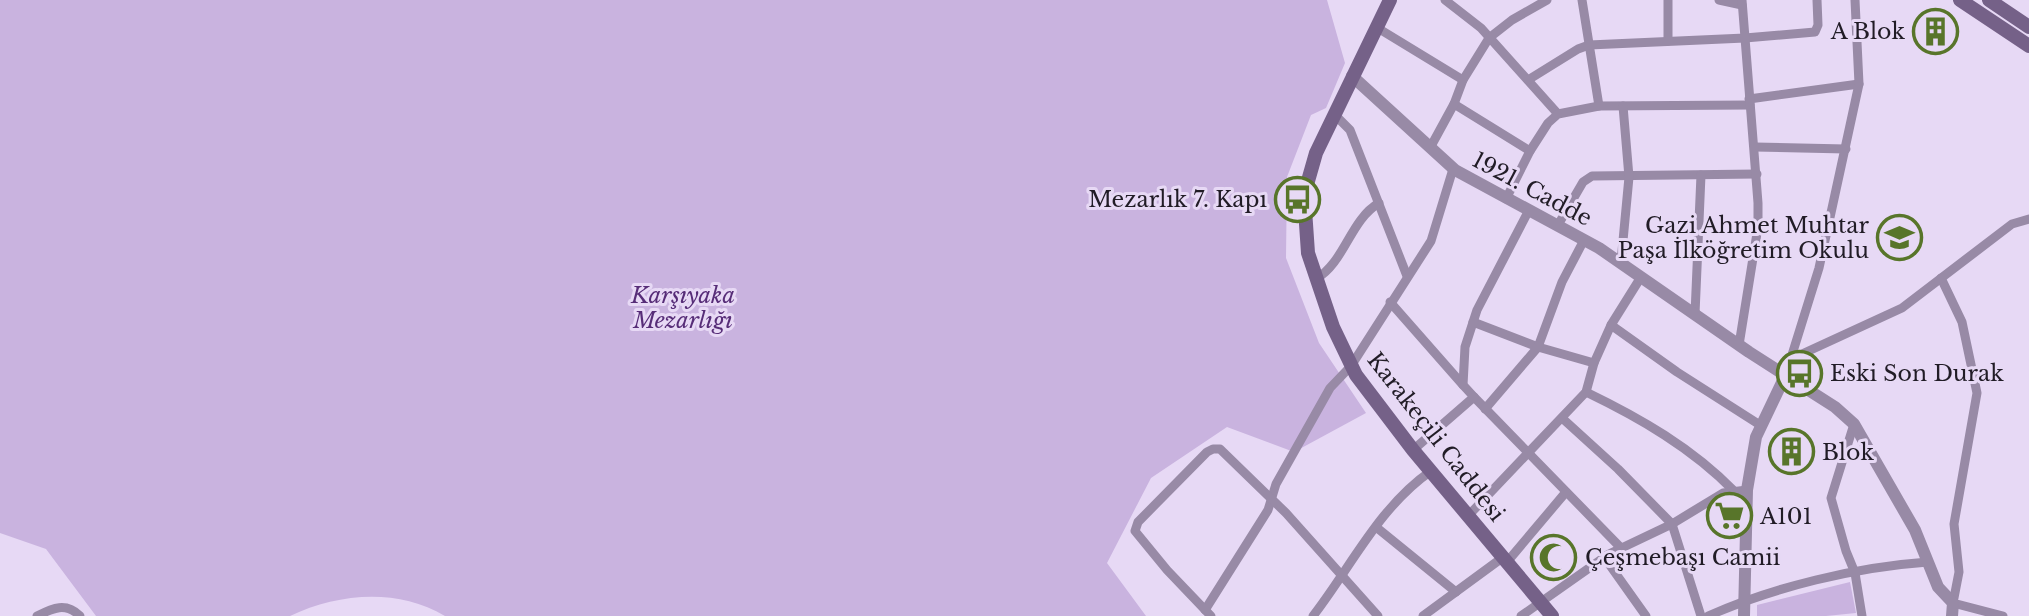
<svg xmlns="http://www.w3.org/2000/svg" width="2029" height="616" font-family="'Libre Baskerville',serif">
<style>
.green{fill:#c9b3df}
.lines{fill:none;stroke-linecap:round;stroke-linejoin:round}
.minor{stroke:#988aa6;stroke-width:9}
.tertiary{stroke:#988aa6;stroke-width:12}
.secondary{stroke:#756188;stroke-width:14}
.labels{text-anchor:middle;dominant-baseline:central;stroke-width:6;stroke-linejoin:round;paint-order:stroke}
.poi-label{font-size:22px;fill:#211c26;stroke:#e7d9f5;text-anchor:start}
.street-label{font-size:22px;fill:#211c26;stroke:#e7d9f5}
.park-label{font-size:22px;font-style:italic;fill:#572d78;stroke:#e7d9f5}
</style>
<rect width="100%" height="100%" fill="#e7d9f5"/>
<g class="green">
<path d="M 0,0 L 1327,0 L 1345,63 L 1326,108 L 1311,115 L 1287,177 L 1286,258 L 1319,343 L 1366,413 L 1294,452 L 1227,427 L 1151,478 L 1107,563 L 1146,616 L 445,616 C 397,588 339,593 290,616 L 96,616 L 46,549 L 0,533 Z"/>
<path d="M 1850,582 L 1856,613 L 1826,616 L 1757,616 L 1757,605 Z"/>
</g>
<g class="lines">
<g class="minor">
<path d="M 1445,0 L 1481,28 L 1558,114"/>
<path d="M 1582,0 L 1599,106"/>
<path d="M 1719,0 L 1742,5"/>
<path d="M 1376,27 L 1463,80"/>
<path d="M 1668,41 L 1668,0"/>
<path d="M 1528,80 L 1578,49 L 1589,45 L 1745,38 L 1815,32 L 1818,25 L 1817,0"/>
<path d="M 1749,99 L 1859,84"/>
<path d="M 1454,104 L 1530,151"/>
<path d="M 1334,114 L 1350,130 L 1407,276"/>
<path d="M 1755,147 L 1846,149"/>
<path d="M 1430,148 L 1454,104 L 1463,80 L 1489,38 L 1512,20 L 1547,0"/>
<path d="M 1506,199 L 1530,151 L 1548,123 L 1558,114 L 1599,106 L 1750,105"/>
<path d="M 1558,225 L 1583,182 L 1592,176 L 1757,174"/>
<path d="M 1621,262 L 1629,177 L 1623,106"/>
<path d="M 1941,278 L 1962,322 L 1977,393 L 1954,524 L 1959,572 L 1953,603 L 2003,616"/>
<path d="M 1316,279 C 1345,262 1350,220 1379,203"/>
<path d="M 1390,302 L 1463,385"/>
<path d="M 1695,314 L 1701,175"/>
<path d="M 1473,322 L 1538,347 L 1594,363"/>
<path d="M 1611,325 L 1677,372 L 1760,425"/>
<path d="M 1739,345 L 1758,227 L 1758,203 L 1742,0"/>
<path d="M 1790,368 L 1802,354 L 1902,308 L 2012,224 L 2029,219"/>
<path d="M 1786,374 L 1819,268 L 1859,84 L 1855,0"/>
<path d="M 1586,392 C 1640,418 1692,448 1734,491"/>
<path d="M 1474,397 L 1621,548"/>
<path d="M 1485,409 L 1538,347 L 1562,282 L 1584,240"/>
<path d="M 1562,418 L 1618,469 L 1672,524 L 1701,616"/>
<path d="M 1854,424 L 1831,498 L 1846,551 L 1855,573 L 1862,616"/>
<path d="M 1413,450 L 1474,397 L 1463,385 L 1465,347 L 1477,310 L 1529,210"/>
<path d="M 1468,516 L 1586,392 L 1594,363 L 1611,325 L 1641,277"/>
<path d="M 1376,527 L 1456,592"/>
<path d="M 1604,557 L 1646,616"/>
<path d="M 1507,562 L 1566,492"/>
<path d="M 1205,610 L 1268,510 L 1276,484 L 1330,388 L 1351,366 L 1431,241 L 1453,169"/>
<path d="M 37,616 C 53,608 66,602 80,616"/>
<path d="M 1211,616 L 1167,570 L 1135,531 L 1138,522 L 1207,452 L 1213,449 L 1220,449 L 1286,513 L 1378,616"/>
<path d="M 1313,616 C 1351,567 1379,507 1431,471"/>
<path d="M 1423,616 L 1502,558"/>
<path d="M 1521,616 L 1609,554 L 1672,524 L 1723,493 L 1747,490"/>
<path d="M 1708,616 C 1774,587 1856,567 1928,562"/>
</g>
<g class="tertiary">
<path d="M 1352,76 L 1455,170 L 1599,248 L 1749,352 L 1835,407 L 1854,424 L 1915,530 L 1938,587 L 1953,603 L 1952,616"/>
<path d="M 1744,616 L 1747,490 L 1756,437 L 1786,374"/>
</g>
<g class="secondary">
<path d="M 1390,0 L 1316,153 L 1304,195 L 1308,253 L 1333,327 L 1356,375 L 1413,450 L 1552,616"/>
<path d="M 1960,0 L 2029,46"/>
<path d="M 1989,0 L 2029,27"/>
</g>
</g>
<defs>
<symbol id="building-ring" viewBox="-11 -11 22 22"><circle r="9.5" fill="#e7d9f5" stroke="#58752a" stroke-width="1.5"/><path d="M-4-6H4V6H1V3H-1V6H-4ZM-2.5-4.3h1.7v1.8h-1.7ZM.8-4.3h1.7v1.8H.8ZM-2.5-1h1.7V.8h-1.7ZM.8-1h1.7V.8H.8Z" fill="#58752a"/></symbol>
<symbol id="bus-ring" viewBox="-11 -11 22 22"><circle r="9.5" fill="#e7d9f5" stroke="#58752a" stroke-width="1.5"/><path d="M-5-6H5V4H4V6H2V4H-2V6H-4V4H-5ZM-3.5-4V0h7V-4ZM-3.5 1.2v1.5H-2V1.2ZM2 1.2v1.5H3.5V1.2Z" fill="#58752a"/></symbol>
<symbol id="school-ring" viewBox="-11 -11 22 22"><circle r="9.5" fill="#e7d9f5" stroke="#58752a" stroke-width="1.5"/><path d="M0-5L7-2L0 1L-7-2ZM-4 1L0 2.5L4 1V4Q0 6-4 4Z" fill="#58752a"/></symbol>
<symbol id="supermarket-ring" viewBox="-11 -11 22 22"><circle r="9.5" fill="#e7d9f5" stroke="#58752a" stroke-width="1.5"/><path d="M-6-5.5h2.5l.6 2H6L4.5 2H-2.5L-4.4-4H-6ZM-1.5 3.2a1.3 1.3 0 1 0 .1 0ZM3 3.2a1.3 1.3 0 1 0 .1 0Z" fill="#58752a"/></symbol>
<symbol id="mosque-ring" viewBox="-11 -11 22 22"><circle r="9.5" fill="#e7d9f5" stroke="#58752a" stroke-width="1.5"/><path d="M3.5-4.9A6 6 0 1 0 3.5 4.9A5 5 0 1 1 3.5-4.9Z" fill="#58752a"/></symbol>
</defs>
<g fill-rule="evenodd">
<use href="#building-ring" x="1910" y="6" width="51" height="51"/>
<use href="#bus-ring" x="1272" y="174" width="51" height="51"/>
<use href="#school-ring" x="1874" y="212" width="51" height="51"/>
<use href="#bus-ring" x="1774" y="348" width="51" height="51"/>
<use href="#building-ring" x="1766" y="426" width="51" height="51"/>
<use href="#supermarket-ring" x="1704" y="490" width="51" height="51"/>
<use href="#mosque-ring" x="1528" y="532" width="51" height="51"/>
</g>
<g class="labels">
<g class="poi-label">
<text x="1905" y="31" text-anchor="end">A Blok</text>
<text x="1267" y="199" text-anchor="end">Mezarlık 7. Kapı</text>
<text x="1869" y="225" text-anchor="end">Gazi Ahmet Muhtar<tspan x="1869" dy="25">Paşa İlköğretim Okulu</tspan></text>
<text x="1830" y="373">Eski Son Durak</text>
<text x="1822" y="452">Blok</text>
<text x="1760" y="516">A101</text>
<text x="1585" y="557">Çeşmebaşı Camii</text>
</g>
<g class="street-label">
<text transform="translate(1532 189) rotate(28)">1921. Cadde</text>
<text transform="translate(1436 437) rotate(52)">Karakeçili Caddesi</text>
</g>
<g class="park-label">
<text x="683" y="295">Karşıyaka<tspan x="683" dy="25">Mezarlığı</tspan></text>
</g>
</g>
</svg>
